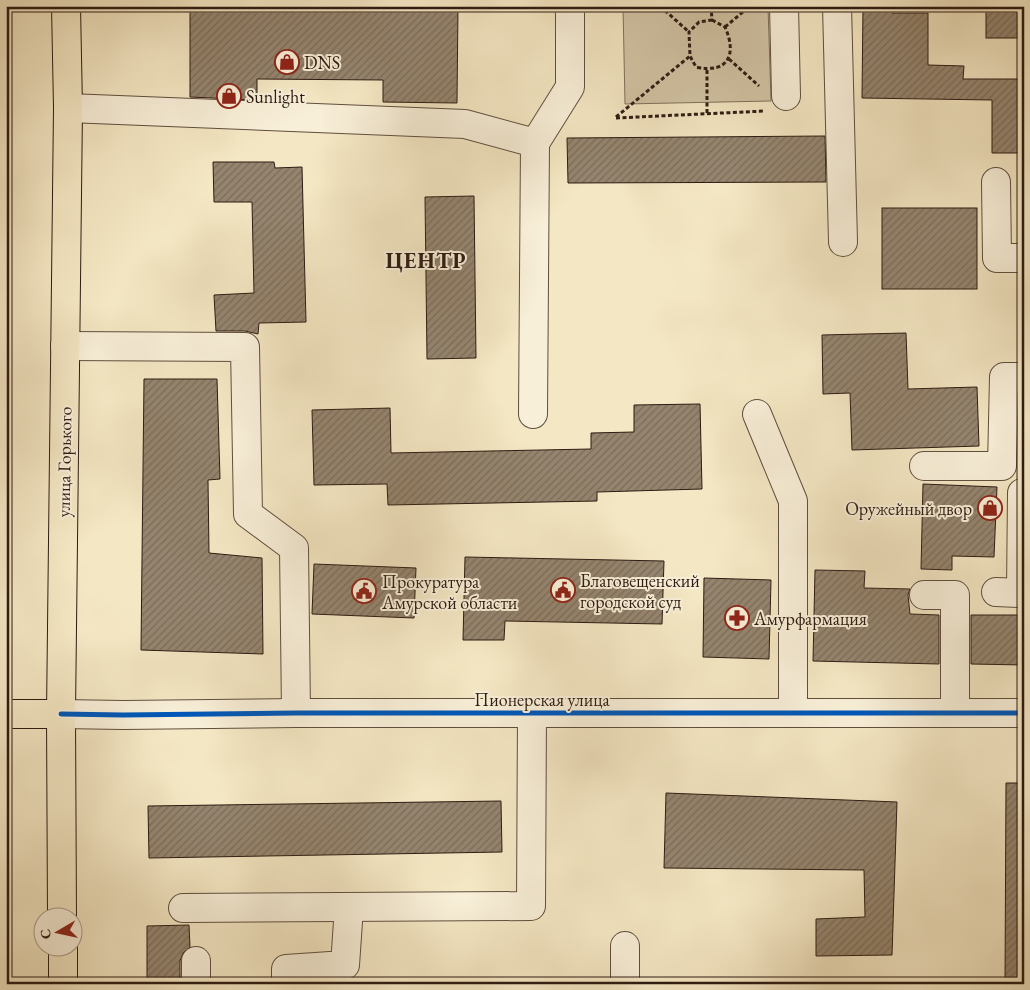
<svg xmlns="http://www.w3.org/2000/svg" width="1030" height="990" font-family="'EB Garamond',serif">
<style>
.green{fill:#d2c4a5;stroke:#80705c}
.building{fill:url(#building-hatch);stroke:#2e1b13}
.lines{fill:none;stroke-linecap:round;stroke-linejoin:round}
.minor-casing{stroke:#604e3f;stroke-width:30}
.major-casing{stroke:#2e1b13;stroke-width:30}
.path{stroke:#2e1b13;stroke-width:3;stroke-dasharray:4 2.5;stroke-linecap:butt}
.minor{stroke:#f8efd8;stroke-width:28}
.major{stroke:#f4e7c3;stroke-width:28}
.cycleway-casing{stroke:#f8efd8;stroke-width:8}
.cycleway{stroke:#0057b8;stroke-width:5}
.labels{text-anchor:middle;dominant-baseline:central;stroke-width:4;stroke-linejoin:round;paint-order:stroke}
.poi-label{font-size:18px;fill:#2e1b13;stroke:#f8efd8;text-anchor:start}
.street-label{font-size:18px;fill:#2e1b13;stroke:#f8efd8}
.district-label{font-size:22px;font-weight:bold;letter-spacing:1px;fill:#2e1b13;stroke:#f8efd8}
</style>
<defs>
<pattern id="building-hatch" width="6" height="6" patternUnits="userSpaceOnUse" patternTransform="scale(1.25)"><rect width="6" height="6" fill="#95856f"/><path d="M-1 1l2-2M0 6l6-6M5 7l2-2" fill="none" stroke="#7a6c5a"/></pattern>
</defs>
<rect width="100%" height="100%" fill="#f4e7c3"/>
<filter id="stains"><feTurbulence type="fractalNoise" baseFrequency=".004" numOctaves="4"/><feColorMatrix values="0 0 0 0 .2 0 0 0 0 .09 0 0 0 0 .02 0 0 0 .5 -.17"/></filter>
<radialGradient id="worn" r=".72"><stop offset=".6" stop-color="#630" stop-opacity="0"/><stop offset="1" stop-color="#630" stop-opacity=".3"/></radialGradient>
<path class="green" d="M 623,6 L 768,6 L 771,101 L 625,104 Z"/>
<g class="building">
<path d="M 190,6 L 458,6 L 457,103 L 383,102 L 383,80 L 257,79 L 257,100 L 190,97 Z"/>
<path d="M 863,6 L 892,6 L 892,13 L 928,13 L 928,65 L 964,66 L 963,79 L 1024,79 L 1024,153 L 992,153 L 992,100 L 862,98 Z"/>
<rect x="986" y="7" width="38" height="31"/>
<path d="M 825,136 L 826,182 L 568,183 L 567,138 Z"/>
<path d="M 213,162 L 274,162 L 275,168 L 302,167 L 306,322 L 259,323 L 258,334 L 245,331 L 216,331 L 214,295 L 254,293 L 252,202 L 214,202 Z"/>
<path d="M 474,196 L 476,358 L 427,359 L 425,197 Z"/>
<rect x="882" y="208" width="95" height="81"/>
<path d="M 906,333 L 908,389 L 977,387 L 979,446 L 852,450 L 850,393 L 823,394 L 822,335 Z"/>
<path d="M 144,379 L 217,379 L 220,479 L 208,480 L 209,553 L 262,558 L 263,654 L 141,650 Z"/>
<path d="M 700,404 L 702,489 L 597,492 L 597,501 L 388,505 L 387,484 L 314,485 L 312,410 L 390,408 L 391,453 L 591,449 L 591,433 L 634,432 L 634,405 Z"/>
<path d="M 923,484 L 997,487 L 994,557 L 952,556 L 952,570 L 921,569 Z"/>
<path d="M 465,557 L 664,561 L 662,624 L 505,621 L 504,640 L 463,640 Z"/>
<path d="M 314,564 L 416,568 L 414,618 L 312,614 Z"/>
<path d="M 815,570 L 865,571 L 864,588 L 910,589 L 908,595 L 910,614 L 939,615 L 939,664 L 813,661 Z"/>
<path d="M 704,578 L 771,580 L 769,659 L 703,657 Z"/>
<path d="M 971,615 L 1024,615 L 1024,665 L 971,664 Z"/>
<path d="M 1006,783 L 1024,783 L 1024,984 L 1005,984 Z"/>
<path d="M 666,793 L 897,802 L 892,955 L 816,956 L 816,919 L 865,917 L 864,870 L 664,868 Z"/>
<path d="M 501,801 L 502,852 L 149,858 L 148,806 Z"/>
<path d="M 189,925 L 190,947 L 183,953 L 180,961 L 180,984 L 147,984 L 147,926 Z"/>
</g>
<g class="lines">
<defs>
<g id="minor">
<path d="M 784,6 L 786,96"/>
<path d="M 837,6 L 843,242"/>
<path d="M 68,108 L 465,124 L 535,143 L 570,87 L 570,6"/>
<path d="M 996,182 L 997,258 L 1024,258"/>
<path d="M 65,346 L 245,347 L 248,514 L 294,548 L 296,713"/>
<path d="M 533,414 L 535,143"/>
<path d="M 757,414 L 793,501 L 793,713"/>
<path d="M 924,466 L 1002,466 L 1004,377 L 1024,377"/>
<path d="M 996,592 L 1021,593 L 1022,493 L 1024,493"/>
<path d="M 924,595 L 955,595 L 955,713"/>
<path d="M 61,714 L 123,715 L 296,713 L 1024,713"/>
<path d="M 183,908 L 531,906 L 532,713"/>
<path d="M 196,984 L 196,961"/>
<path d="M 286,984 L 286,969 L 345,965 L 349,907"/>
<path d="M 625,984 L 625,946"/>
</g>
<g id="major">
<path d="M 6,714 L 61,714"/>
<path d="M 62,918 L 61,714 L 68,108 L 66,6"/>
<path d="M 63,948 L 63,984"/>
</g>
</defs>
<use href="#minor" class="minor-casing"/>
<use href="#major" class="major-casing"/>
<g class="path">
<path d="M 660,6 L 689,32"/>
<path d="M 711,6 L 712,20"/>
<path d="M 712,20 L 725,27 C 737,54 729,74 696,67 L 690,56 L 689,32 L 699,22 Z"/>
<path d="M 725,27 L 750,6"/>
<path d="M 729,59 L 759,86"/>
<path d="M 707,113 L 707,69"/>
<path d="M 616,117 L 690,56"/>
<path d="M 616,118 L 765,111"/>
</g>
<use href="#minor" class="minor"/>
<use href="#major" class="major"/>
<defs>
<path id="cycleway" d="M 61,714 L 123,715 L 296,713 L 1024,713"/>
</defs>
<use href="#cycleway" class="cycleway-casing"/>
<use href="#cycleway" class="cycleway"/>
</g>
<defs>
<symbol id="shop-ring" viewBox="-11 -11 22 22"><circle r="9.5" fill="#f8efd8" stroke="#8f2418" stroke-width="1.5"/><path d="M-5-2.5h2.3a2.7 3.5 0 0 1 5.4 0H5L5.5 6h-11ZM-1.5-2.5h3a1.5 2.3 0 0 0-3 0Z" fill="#8f2418"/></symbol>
<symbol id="civic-ring" viewBox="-11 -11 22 22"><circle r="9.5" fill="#f8efd8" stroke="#8f2418" stroke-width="1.5"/><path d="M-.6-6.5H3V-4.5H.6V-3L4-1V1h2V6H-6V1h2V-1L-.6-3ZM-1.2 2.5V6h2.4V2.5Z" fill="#8f2418"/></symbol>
<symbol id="pharmacy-ring" viewBox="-11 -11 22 22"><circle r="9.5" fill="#f8efd8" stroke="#8f2418" stroke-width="1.5"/><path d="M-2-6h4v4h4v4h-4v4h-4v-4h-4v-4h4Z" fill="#8f2418"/></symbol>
</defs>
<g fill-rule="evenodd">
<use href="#shop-ring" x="273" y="48" width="28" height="28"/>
<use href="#shop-ring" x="215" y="82" width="28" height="28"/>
<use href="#shop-ring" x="976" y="494" width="28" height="28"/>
<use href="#civic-ring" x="549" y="576" width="28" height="28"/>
<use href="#civic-ring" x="350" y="577" width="28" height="28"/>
<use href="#pharmacy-ring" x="723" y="604" width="28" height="28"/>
</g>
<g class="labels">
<g class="poi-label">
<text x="304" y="62">DNS</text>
<text x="246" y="96">Sunlight</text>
<text x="972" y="508" text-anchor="end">Оружейный двор</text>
<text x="580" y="580">Благовещенский<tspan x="580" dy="21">городской суд</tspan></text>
<text x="382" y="581">Прокуратура<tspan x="382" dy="21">Амурской области</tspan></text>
<text x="754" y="618">Амурфармация</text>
</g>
<g class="street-label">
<text transform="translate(64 462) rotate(-89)">улица Горького</text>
<text x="542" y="699">Пионерская улица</text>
</g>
<g class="district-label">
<text x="426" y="260">ЦЕНТР</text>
</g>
</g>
<rect width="1030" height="990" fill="none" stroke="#f4e7c3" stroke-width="25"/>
<rect x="8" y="8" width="1015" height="975" fill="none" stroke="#2e1b13" stroke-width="2.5"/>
<rect x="12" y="12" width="1005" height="965" fill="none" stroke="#2e1b13"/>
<g transform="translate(58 932) rotate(261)"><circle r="24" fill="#f8efd8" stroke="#a79a89"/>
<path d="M0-4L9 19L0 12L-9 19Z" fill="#8f2418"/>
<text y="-8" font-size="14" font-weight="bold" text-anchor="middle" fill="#2e1b13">С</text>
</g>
<rect width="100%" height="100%" filter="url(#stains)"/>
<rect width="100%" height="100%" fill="url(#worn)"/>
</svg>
